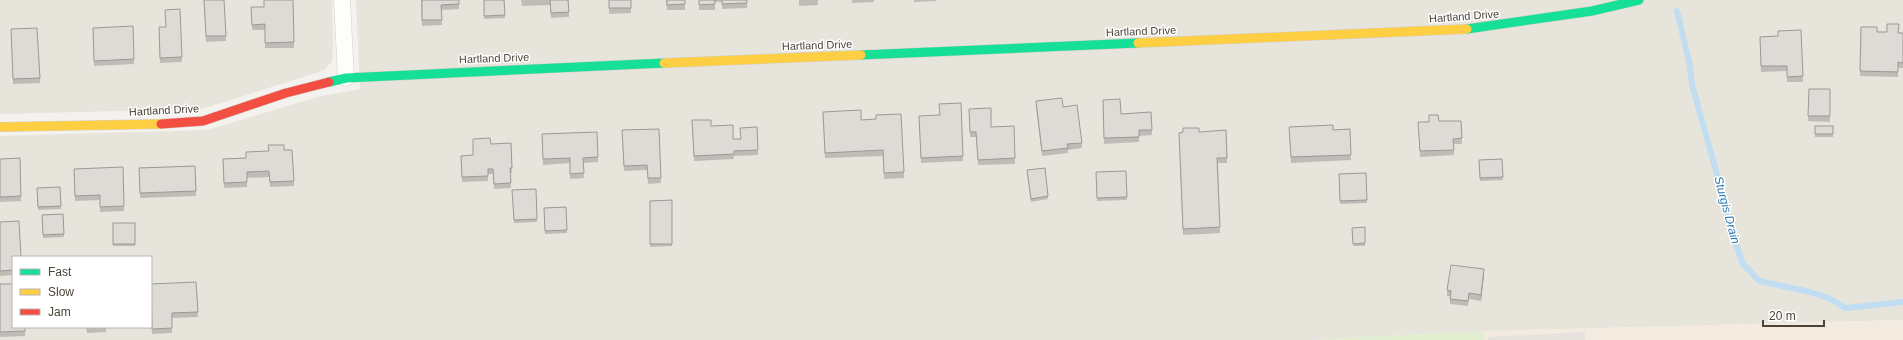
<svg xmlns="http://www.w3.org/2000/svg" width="1903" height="340" font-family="Helvetica,sans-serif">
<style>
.residential{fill:#e7e4dc;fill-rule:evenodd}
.commercial{fill:#f3ebdf}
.green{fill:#e1eecf}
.parking{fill:#e6e3df}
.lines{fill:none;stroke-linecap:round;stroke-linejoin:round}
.stream{stroke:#c0ddf1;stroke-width:6}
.street-casing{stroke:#d2d0cb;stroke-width:17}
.fast-casing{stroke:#d3cfc5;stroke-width:10}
.slow-casing{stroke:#d3cfc5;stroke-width:10}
.jam-casing{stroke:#d3cfc5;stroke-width:10}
.street{stroke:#fdfdfc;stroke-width:16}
.fast{stroke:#16e098;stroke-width:9}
.slow{stroke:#ffcf43;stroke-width:9}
.jam{stroke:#f24e42;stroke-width:9}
.wall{fill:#bfbcb8}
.shaded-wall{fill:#9b9996}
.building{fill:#dedbd6;stroke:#9b9996}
.labels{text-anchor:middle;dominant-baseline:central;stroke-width:3;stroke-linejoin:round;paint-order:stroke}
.street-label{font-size:11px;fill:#4b4439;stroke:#fff}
.water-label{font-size:12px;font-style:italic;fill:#2e7ab2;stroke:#fff}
</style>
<rect width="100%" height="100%" fill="#f4f2ee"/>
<g class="residential">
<path d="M 0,0 L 332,0 L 333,48 L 332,61 L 325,69 L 316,73 L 202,109 L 0,114 Z"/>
<path d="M 356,0 L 1903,0 L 1903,320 L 1484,331 L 1311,340 L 0,340 L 0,136 L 207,130 L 317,97 L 360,89 ZM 13,257 L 151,257 L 151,327 L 13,327 Z"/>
</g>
<path class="commercial" d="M 1903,320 L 1903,340 L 1484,340 L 1484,331 Z"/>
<path class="green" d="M 1484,331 L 1484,340 L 1311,340 Z"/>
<path class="parking" d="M 1585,332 L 1585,340 L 1488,340 L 1488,337 Z"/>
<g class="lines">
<path class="stream" d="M 1677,11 L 1689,61 L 1692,85 L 1720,185 L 1728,222 L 1743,264 L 1759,281 L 1810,292 L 1828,298 L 1846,308 L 1903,302"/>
<defs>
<path id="street" d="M 342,0 L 346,78"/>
<g id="fast">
<path d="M 1467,29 L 1592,11 L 1639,0"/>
<path d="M 861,55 L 1138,43"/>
<path d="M 329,82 L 346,78 L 664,63"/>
</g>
<g id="slow">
<path d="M 1138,43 L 1467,29"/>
<path d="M 664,63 L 861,55"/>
<path d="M 0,127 L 161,124"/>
</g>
<path id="jam" d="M 161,124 L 203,121 L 286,93 L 329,82"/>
</defs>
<use href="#street" class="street-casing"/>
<use href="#fast" class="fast-casing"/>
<use href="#slow" class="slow-casing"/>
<use href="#jam" class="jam-casing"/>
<use href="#street" class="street"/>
<use href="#fast" class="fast"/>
<use href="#slow" class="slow"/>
<use href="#jam" class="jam"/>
</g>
<g class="wall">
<path d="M 204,0 L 224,0 L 226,41 L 206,42 Z"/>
<path d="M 293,0 L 294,48 L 265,48 L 265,30 L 252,30 L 251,7 L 264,7 Z"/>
<path d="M 421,0 L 459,0 L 459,9 L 441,10 L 442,25 L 422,26 Z"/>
<path d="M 484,0 L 504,0 L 505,18 L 484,19 Z"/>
<path d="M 521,0 L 568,0 L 569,17 L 551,18 L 550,5 L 522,6 Z"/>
<path d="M 609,0 L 631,0 L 631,13 L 609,14 Z"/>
<path d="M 666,0 L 685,0 L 685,10 L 667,10 Z"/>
<path d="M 699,0 L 747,0 L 747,8 L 722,9 L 722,2 L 715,2 L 715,10 L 699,10 Z"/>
<path d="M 799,0 L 818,0 L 818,5 L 799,6 Z"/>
<path d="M 852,0 L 874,0 L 874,2 L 852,3 Z"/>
<path d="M 914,0 L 936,0 L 936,1 L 914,2 Z"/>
<path d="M 165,10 L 182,57 L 182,62 L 160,63 L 159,33 L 166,27 Z"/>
<path d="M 1861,27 L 1877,32 L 1903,33 L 1903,68 L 1898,68 L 1898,77 L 1860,76 Z"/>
<path d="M 1801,30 L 1803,82 L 1787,82 L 1787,71 L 1761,72 L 1760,37 L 1778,36 Z"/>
<path d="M 93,33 L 134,59 L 134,64 L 94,66 Z"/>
<path d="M 11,35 L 40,78 L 40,83 L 13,84 Z"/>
<path d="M 1809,89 L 1830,89 L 1830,122 L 1808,121 Z"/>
<path d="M 1036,101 L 1063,107 L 1082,143 L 1082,148 L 1068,150 L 1068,153 L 1042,156 L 1036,107 Z"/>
<path d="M 1103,105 L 1121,114 L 1151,112 L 1152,135 L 1139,136 L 1139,142 L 1104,144 Z"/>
<path d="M 969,109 L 991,127 L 1015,158 L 1015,164 L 978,165 L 976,137 L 970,137 Z"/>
<path d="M 823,117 L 861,120 L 904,172 L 904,178 L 884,179 L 883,156 L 825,158 Z"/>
<path d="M 692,120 L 711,126 L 733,139 L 740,139 L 757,127 L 758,155 L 734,156 L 734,159 L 694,161 Z"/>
<path d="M 919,121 L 963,156 L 963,161 L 921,163 Z"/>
<path d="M 1461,121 L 1462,144 L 1454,144 L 1454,155 L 1420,157 L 1418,122 Z"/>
<rect x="1815" y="126" width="18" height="11"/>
<path d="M 1289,127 L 1333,130 L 1350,129 L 1351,160 L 1291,163 Z"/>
<path d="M 659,129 L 661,183 L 648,184 L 647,170 L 624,171 L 622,130 Z"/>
<path d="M 597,132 L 598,162 L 583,163 L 584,178 L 570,179 L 570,163 L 543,165 L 542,134 Z"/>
<path d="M 1199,132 L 1227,158 L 1227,163 L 1218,163 L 1220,233 L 1183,235 L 1179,138 Z"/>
<path d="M 511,143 L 512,173 L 510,173 L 511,188 L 494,189 L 493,174 L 488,174 L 488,181 L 462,182 L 461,156 L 473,155 L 491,144 Z"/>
<path d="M 284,150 L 292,150 L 294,186 L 270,187 L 269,177 L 247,178 L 247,187 L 224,188 L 223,159 L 246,158 Z"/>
<path d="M 20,158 L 21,201 L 0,202 L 0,159 Z"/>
<path d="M 1502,159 L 1503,180 L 1480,181 L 1479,160 Z"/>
<path d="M 195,166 L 196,196 L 140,198 L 139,168 Z"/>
<path d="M 74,169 L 124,206 L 124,211 L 100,212 L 100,200 L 75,201 Z"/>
<path d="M 1027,170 L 1048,196 L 1048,199 L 1031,202 Z"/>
<path d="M 1126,171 L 1127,200 L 1097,201 L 1096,172 Z"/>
<path d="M 1366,173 L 1367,203 L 1340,204 L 1339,174 Z"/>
<path d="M 60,187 L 61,209 L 38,210 L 37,188 Z"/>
<path d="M 512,190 L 537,219 L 537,222 L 514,223 Z"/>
<path d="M 672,200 L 672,246 L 650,247 L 650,201 Z"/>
<path d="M 566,207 L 567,233 L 545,234 L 544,208 Z"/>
<path d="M 63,214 L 64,237 L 43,238 L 42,215 Z"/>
<path d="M 0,222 L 13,257 L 13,275 L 0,276 Z"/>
<rect x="113" y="223" width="22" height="23"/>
<path d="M 1365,227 L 1365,246 L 1353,246 L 1352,228 Z"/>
<path d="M 1484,274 L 1481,301 L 1469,299 L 1468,306 L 1450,304 L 1450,296 L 1447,296 L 1447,290 Z"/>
<path d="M 196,282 L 198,317 L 172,318 L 172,333 L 152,334 L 151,308 Z"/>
<path d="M 0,284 L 25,327 L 25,336 L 0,337 Z"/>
<path d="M 86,327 L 106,327 L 106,332 L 87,333 Z"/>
</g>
<path class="shaded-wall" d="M 1484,269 L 1484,274 L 1481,301 L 1481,295 Z"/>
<g class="building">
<path d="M 204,0 L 224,0 L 226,36 L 206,36 Z"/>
<path d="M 264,0 L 293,0 L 294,42 L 265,43 L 265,24 L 252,25 L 251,7 L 264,7 Z"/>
<path d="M 422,0 L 459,0 L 459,4 L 441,5 L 442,20 L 422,20 Z"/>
<path d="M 484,0 L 504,0 L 505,15 L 484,16 Z"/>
<path d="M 550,0 L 568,0 L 569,12 L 551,13 Z"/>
<rect x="609" y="0" width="22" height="8"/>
<path d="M 667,0 L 685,0 L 685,4 L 667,5 Z"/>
<path d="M 699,0 L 715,0 L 715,4 L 699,5 Z"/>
<path d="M 722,0 L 747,0 L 747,3 L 722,4 Z"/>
<path d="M 180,9 L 182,57 L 160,58 L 159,27 L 166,27 L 165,10 Z"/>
<path d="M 1887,24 L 1899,24 L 1898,33 L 1903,33 L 1903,63 L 1898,62 L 1898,72 L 1860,71 L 1861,27 L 1877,27 L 1877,32 L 1887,32 Z"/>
<path d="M 133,26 L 134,59 L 94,61 L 93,28 Z"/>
<path d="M 37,28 L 40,78 L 13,79 L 11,29 Z"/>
<path d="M 1801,30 L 1803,76 L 1787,77 L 1787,66 L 1761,66 L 1760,37 L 1778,36 L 1778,31 Z"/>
<path d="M 1809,89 L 1830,89 L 1830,116 L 1808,116 Z"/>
<path d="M 1062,98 L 1063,107 L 1077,105 L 1082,143 L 1067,144 L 1068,148 L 1042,151 L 1036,101 Z"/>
<path d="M 1120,99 L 1121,114 L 1151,112 L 1152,130 L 1139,130 L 1139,137 L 1104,138 L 1103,100 Z"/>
<path d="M 961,103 L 963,156 L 921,158 L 919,116 L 940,115 L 939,104 Z"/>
<path d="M 991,108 L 991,127 L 1014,126 L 1015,158 L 978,160 L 976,132 L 970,132 L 969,109 Z"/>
<path d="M 861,110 L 861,120 L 876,119 L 876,115 L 901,114 L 904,172 L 884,173 L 883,150 L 825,153 L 823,112 Z"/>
<path d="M 1429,115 L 1438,115 L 1439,121 L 1461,121 L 1462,138 L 1453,139 L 1454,150 L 1420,151 L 1418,122 L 1429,122 Z"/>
<path d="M 692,120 L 711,120 L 711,126 L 733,125 L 733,139 L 741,139 L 740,128 L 757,127 L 758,150 L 734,151 L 734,154 L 694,156 Z"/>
<path d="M 1333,125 L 1333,130 L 1350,129 L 1351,155 L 1291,157 L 1289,127 Z"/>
<rect x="1815" y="126" width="18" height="8"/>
<path d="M 1183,128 L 1199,128 L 1199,132 L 1226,130 L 1227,158 L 1217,158 L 1220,227 L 1183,229 L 1179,133 L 1183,132 Z"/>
<path d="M 659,129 L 661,178 L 648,178 L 647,165 L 624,166 L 622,130 Z"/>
<path d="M 597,132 L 598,157 L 583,158 L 584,173 L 570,174 L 570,158 L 543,159 L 542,134 Z"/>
<path d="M 490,138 L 491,144 L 511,143 L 512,168 L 510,168 L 511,183 L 494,184 L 493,169 L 488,169 L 488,176 L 462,177 L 461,156 L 473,155 L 473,139 Z"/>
<path d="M 268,145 L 284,145 L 284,150 L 292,150 L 294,181 L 270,182 L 269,171 L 247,172 L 247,182 L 224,183 L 223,159 L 246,158 L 246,152 L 269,151 Z"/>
<path d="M 20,158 L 21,196 L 0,197 L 0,159 Z"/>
<path d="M 1502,159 L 1503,177 L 1480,178 L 1479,160 Z"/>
<path d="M 195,166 L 196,191 L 140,193 L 139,168 Z"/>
<path d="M 123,167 L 124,206 L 100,207 L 100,195 L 75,196 L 74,169 Z"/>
<path d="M 1045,168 L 1048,196 L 1031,199 L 1027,170 Z"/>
<path d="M 1126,171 L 1127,197 L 1097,198 L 1096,172 Z"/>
<path d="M 1366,173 L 1367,200 L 1340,201 L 1339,174 Z"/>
<path d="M 60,187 L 61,206 L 38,207 L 37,188 Z"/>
<path d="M 536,189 L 537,219 L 514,220 L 512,190 Z"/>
<path d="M 672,200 L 672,244 L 650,244 L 650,201 Z"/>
<path d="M 566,207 L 567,230 L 545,231 L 544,208 Z"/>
<path d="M 63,214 L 64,234 L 43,235 L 42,215 Z"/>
<path d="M 19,221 L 21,257 L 13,257 L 13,270 L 0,271 L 0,222 Z"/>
<rect x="113" y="223" width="22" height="21"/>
<path d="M 1365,227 L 1365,243 L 1353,244 L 1352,228 Z"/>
<path d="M 1451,265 L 1484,269 L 1481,295 L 1469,293 L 1468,301 L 1450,299 L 1451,291 L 1447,290 Z"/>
<path d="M 196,282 L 198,312 L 172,313 L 172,328 L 152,329 L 151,284 Z"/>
<path d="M 0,284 L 13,284 L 13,327 L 25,327 L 25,331 L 0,332 Z"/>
</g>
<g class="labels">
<g class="street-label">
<text transform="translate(1464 16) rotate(-4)">Hartland Drive</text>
<text transform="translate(1141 31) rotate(-2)">Hartland Drive</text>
<text transform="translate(817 45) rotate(-2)">Hartland Drive</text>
<text transform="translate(494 58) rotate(-2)">Hartland Drive</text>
<text transform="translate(164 110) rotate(-3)">Hartland Drive</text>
</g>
<g class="water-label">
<text transform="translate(1727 210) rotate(75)">Sturgis Drain</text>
</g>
</g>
<rect x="12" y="256" width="140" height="72" fill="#ffffff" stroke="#b7b4b0"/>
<rect x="20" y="269" width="20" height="6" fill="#16e098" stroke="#b7b4b0"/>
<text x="48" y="276" font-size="12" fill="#4b4439">Fast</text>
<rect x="20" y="289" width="20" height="6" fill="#ffcf43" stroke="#b7b4b0"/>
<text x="48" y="296" font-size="12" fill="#4b4439">Slow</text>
<rect x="20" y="309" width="20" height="6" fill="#f24e42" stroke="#b7b4b0"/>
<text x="48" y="316" font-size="12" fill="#4b4439">Jam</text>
<path d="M1763 320v6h61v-6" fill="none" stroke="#4b4439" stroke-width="2"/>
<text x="1769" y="320" font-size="12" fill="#4b4439" stroke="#ffffff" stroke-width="3" paint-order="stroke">20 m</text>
</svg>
